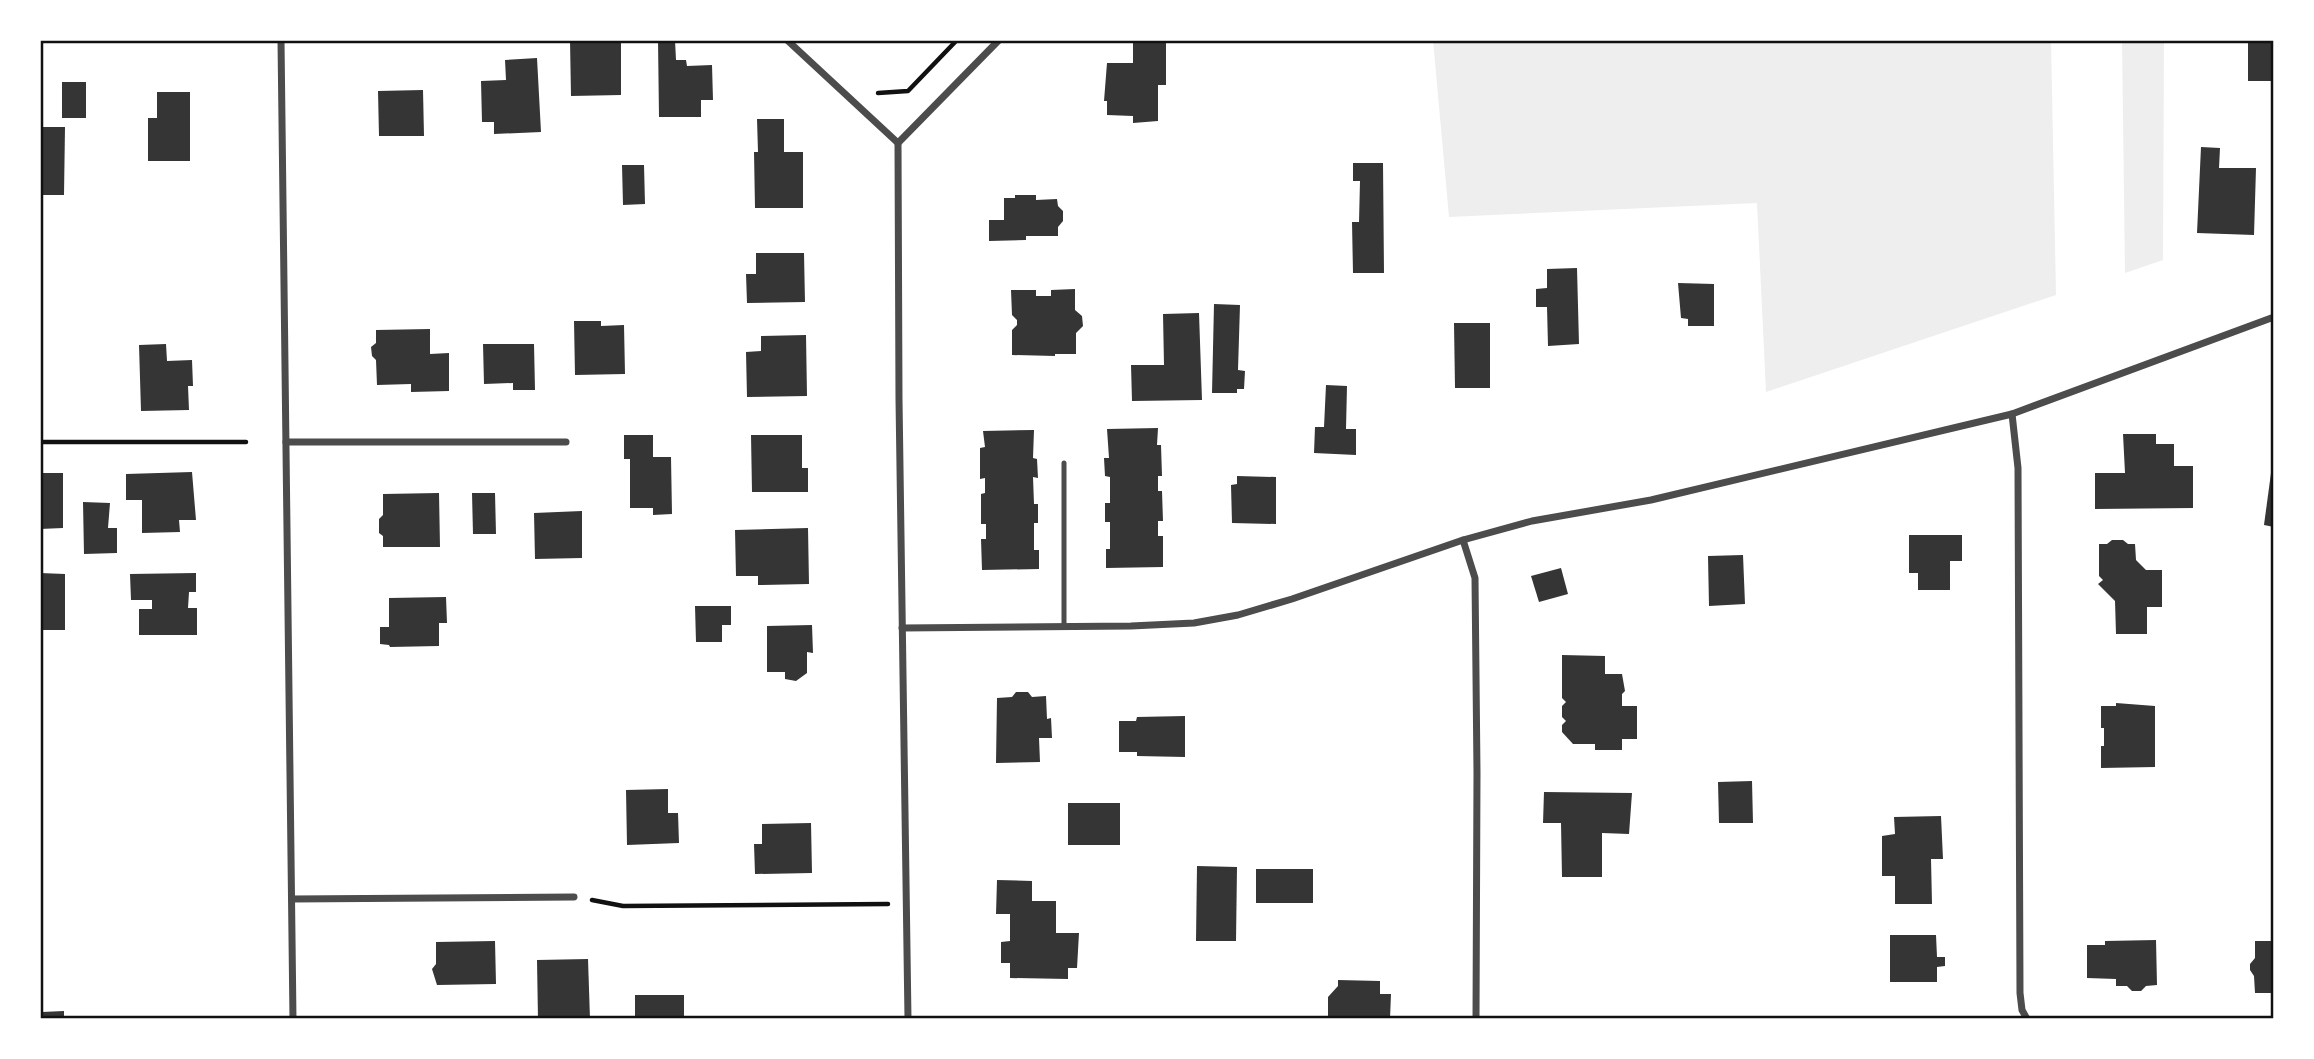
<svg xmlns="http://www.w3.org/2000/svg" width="2314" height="1059" font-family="Raleway,sans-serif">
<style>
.green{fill:#eee}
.building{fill:#353535}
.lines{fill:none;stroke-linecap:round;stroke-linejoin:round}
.path{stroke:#111;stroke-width:4.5}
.service{stroke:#4c4c4c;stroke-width:5}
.minor{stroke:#4c4c4c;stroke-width:7}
.neatline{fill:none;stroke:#111;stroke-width:2.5}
</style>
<rect width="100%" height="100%" fill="#fff"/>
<g class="green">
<path d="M 1433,40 L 2051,40 L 2056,295 L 1766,392 L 1757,203 L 1449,217 Z"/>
<path d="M 2122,40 L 2164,40 L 2163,260 L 2125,273 Z"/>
</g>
<g class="building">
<path d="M 570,40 L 621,40 L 621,95 L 571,96 Z"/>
<path d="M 658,40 L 675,40 L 676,60 L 686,60 L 687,66 L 712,65 L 713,100 L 701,100 L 701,117 L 659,117 Z"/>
<rect x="2248" y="40" width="26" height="41"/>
<path d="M 1133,41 L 1166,41 L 1166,85 L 1158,85 L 1158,121 L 1133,123 L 1133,116 L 1107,115 L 1107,101 L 1104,101 L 1107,63 L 1133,63 Z"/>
<path d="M 537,58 L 541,132 L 494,134 L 494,122 L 482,122 L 481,81 L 506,80 L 505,60 Z"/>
<rect x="62" y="82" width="24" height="36"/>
<path d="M 423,90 L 424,136 L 379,136 L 378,91 Z"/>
<path d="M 157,92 L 190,92 L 190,161 L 148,161 L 148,118 L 157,118 Z"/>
<path d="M 757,119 L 784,119 L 784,152 L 803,152 L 803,208 L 755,208 L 754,152 L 758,152 Z"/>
<path d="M 40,127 L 65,127 L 64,195 L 40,195 Z"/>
<path d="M 2201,147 L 2220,148 L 2219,168 L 2256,168 L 2254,235 L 2197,233 Z"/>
<path d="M 1353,163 L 1383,163 L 1384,273 L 1353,273 L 1352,222 L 1359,222 L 1360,181 L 1353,181 Z"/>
<path d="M 622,165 L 644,165 L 645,204 L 623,205 Z"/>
<path d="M 1015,195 L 1036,195 L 1036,200 L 1057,199 L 1058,206 L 1063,211 L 1063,221 L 1058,227 L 1058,236 L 1026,236 L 1026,240 L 989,241 L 989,220 L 1004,220 L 1004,198 L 1015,198 Z"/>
<path d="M 756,253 L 804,253 L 805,302 L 747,303 L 746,274 L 756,274 Z"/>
<path d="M 1577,268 L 1579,344 L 1548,346 L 1547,307 L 1536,307 L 1536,289 L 1547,288 L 1547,269 Z"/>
<path d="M 1678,283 L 1714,284 L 1714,326 L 1688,326 L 1688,319 L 1681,318 Z"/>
<path d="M 1075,289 L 1075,310 L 1082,316 L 1083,326 L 1076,333 L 1076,354 L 1055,354 L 1055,356 L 1012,355 L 1012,330 L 1017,325 L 1017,320 L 1012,315 L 1011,290 L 1036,290 L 1036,296 L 1051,296 L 1051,290 Z"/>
<path d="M 1214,304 L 1240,305 L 1238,370 L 1245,371 L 1244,389 L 1237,389 L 1237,393 L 1212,393 Z"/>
<path d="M 1199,313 L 1202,400 L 1132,401 L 1131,365 L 1164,365 L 1163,314 Z"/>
<path d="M 574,321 L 601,321 L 601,326 L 624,325 L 625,374 L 575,375 Z"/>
<path d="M 1454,323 L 1490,323 L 1490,388 L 1455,388 Z"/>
<path d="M 430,329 L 430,354 L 449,353 L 449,391 L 411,392 L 411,384 L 377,385 L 376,360 L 372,356 L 371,347 L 376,343 L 376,330 Z"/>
<path d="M 806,335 L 807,396 L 747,397 L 746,352 L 761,351 L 761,336 Z"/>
<path d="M 166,344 L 167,361 L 192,360 L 193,386 L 188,386 L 189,410 L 141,411 L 139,345 Z"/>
<path d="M 483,344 L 534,344 L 535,390 L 513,390 L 513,383 L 484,384 Z"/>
<path d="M 1326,385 L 1347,386 L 1346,429 L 1356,429 L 1356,455 L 1314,453 L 1315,427 L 1324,427 Z"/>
<path d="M 1158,428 L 1157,445 L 1161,445 L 1162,476 L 1158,476 L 1158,491 L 1162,491 L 1163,521 L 1158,521 L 1158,536 L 1163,536 L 1163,567 L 1106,568 L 1106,549 L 1110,549 L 1110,522 L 1105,522 L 1105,503 L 1110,503 L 1110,477 L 1105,476 L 1104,458 L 1109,458 L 1107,429 Z"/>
<path d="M 1034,430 L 1033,458 L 1037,459 L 1038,478 L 1033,477 L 1034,504 L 1038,504 L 1038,523 L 1034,523 L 1034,550 L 1039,550 L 1039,569 L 982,570 L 981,539 L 986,539 L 986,524 L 981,524 L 981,494 L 985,493 L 985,478 L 980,479 L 980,448 L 985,447 L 983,431 Z"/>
<path d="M 2123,434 L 2156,434 L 2156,444 L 2174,444 L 2174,466 L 2193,466 L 2193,508 L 2095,509 L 2095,473 L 2125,473 Z"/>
<path d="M 624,435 L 653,435 L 653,457 L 671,457 L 672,514 L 653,515 L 653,508 L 630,508 L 630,459 L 624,459 Z"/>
<path d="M 751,435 L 802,435 L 802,468 L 808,468 L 808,492 L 752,492 Z"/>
<path d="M 192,472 L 196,520 L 179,520 L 180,532 L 142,533 L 142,500 L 126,500 L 126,474 Z"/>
<path d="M 40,473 L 63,473 L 63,528 L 40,529 Z"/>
<path d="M 2271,473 L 2274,473 L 2274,527 L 2264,525 Z"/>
<path d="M 1237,476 L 1276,477 L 1276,524 L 1232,523 L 1231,485 L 1237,484 Z"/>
<path d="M 439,493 L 440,547 L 383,547 L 383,536 L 379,533 L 379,519 L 383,515 L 383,494 Z"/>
<path d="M 472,493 L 495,493 L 496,534 L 473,534 Z"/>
<path d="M 83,502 L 110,503 L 108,528 L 117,528 L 117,553 L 84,554 Z"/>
<path d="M 582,511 L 582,558 L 535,559 L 534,513 Z"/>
<path d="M 808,528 L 809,584 L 758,585 L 758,576 L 736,576 L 735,530 Z"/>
<path d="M 1909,535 L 1962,535 L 1962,561 L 1950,561 L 1950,590 L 1918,590 L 1918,573 L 1909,573 Z"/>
<path d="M 2112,540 L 2123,540 L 2128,544 L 2135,544 L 2136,560 L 2146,570 L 2162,570 L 2162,607 L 2147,607 L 2147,634 L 2116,634 L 2115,601 L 2098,584 L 2103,580 L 2099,576 L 2099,544 L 2107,544 Z"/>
<path d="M 1743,555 L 1745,604 L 1709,606 L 1708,556 Z"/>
<path d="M 1561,568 L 1568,594 L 1539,602 L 1531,576 Z"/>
<path d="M 40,573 L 65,574 L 65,630 L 40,630 Z"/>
<path d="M 196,573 L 196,592 L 189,592 L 188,608 L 197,608 L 197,635 L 139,635 L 139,609 L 152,609 L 152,600 L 131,600 L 130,574 Z"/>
<path d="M 446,597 L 447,623 L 439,623 L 439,646 L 390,647 L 389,645 L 380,644 L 380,627 L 389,627 L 389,598 Z"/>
<path d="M 695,606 L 731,606 L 731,625 L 722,625 L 722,642 L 696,642 Z"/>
<path d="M 812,625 L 813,653 L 807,652 L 807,673 L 796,681 L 785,679 L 785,672 L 767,672 L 767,626 Z"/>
<path d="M 1562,655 L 1605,656 L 1605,674 L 1622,674 L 1625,691 L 1622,694 L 1622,706 L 1637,706 L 1637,739 L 1622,739 L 1622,750 L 1595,750 L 1595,744 L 1573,744 L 1562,732 L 1562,725 L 1566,721 L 1562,717 L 1562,706 L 1566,702 L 1562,698 Z"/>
<path d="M 1016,692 L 1028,692 L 1032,697 L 1046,696 L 1047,719 L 1051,718 L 1052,738 L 1039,738 L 1040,762 L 996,763 L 997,698 L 1012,697 Z"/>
<path d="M 2116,703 L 2155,706 L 2155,767 L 2101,768 L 2101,746 L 2104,746 L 2104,728 L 2101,728 L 2101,706 L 2116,706 Z"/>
<path d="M 1185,716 L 1185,757 L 1137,756 L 1137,752 L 1119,752 L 1119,721 L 1136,721 L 1137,717 Z"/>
<path d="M 1752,781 L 1753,823 L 1719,823 L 1718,782 Z"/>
<path d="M 668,789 L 668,813 L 678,813 L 679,843 L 627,845 L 626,790 Z"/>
<path d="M 1544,792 L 1632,793 L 1629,834 L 1602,833 L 1602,877 L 1562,877 L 1561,823 L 1543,823 Z"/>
<rect x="1068" y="803" width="52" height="42"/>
<path d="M 1941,816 L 1943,859 L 1931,859 L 1932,904 L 1895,904 L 1895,876 L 1882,876 L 1882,836 L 1895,834 L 1894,817 Z"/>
<path d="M 811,823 L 812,873 L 755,874 L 754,844 L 762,844 L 762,824 Z"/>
<path d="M 1197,866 L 1237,867 L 1236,941 L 1196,941 Z"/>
<rect x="1256" y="869" width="57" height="34"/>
<path d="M 997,880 L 1032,881 L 1032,901 L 1056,901 L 1056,933 L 1079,933 L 1077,968 L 1068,968 L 1068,979 L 1010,978 L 1010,963 L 1001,963 L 1001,942 L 1010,941 L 1010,914 L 996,914 Z"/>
<path d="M 1890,935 L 1936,935 L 1937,957 L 1945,957 L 1945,966 L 1937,967 L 1937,982 L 1890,982 Z"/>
<path d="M 2156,940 L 2157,985 L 2146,986 L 2141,991 L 2132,991 L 2127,986 L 2116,986 L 2116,979 L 2087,978 L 2087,945 L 2105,945 L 2105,941 Z"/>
<path d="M 495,941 L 496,984 L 437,985 L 432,969 L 436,964 L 436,942 Z"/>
<path d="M 2255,941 L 2274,941 L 2274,993 L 2255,993 L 2254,976 L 2250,970 L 2250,964 L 2255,958 Z"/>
<path d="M 588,959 L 590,1019 L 538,1019 L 537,960 Z"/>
<path d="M 1338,980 L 1380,981 L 1380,994 L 1391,994 L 1390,1019 L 1328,1019 L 1328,997 L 1338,986 Z"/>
<rect x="635" y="995" width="49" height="24"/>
<path d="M 64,1011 L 64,1019 L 42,1019 L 42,1012 Z"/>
</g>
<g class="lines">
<g class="path">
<path d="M 878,93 L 908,91 L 957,40"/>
<path d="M 40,442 L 246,442"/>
<path d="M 592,900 L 623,906 L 888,904"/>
</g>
<path class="service" d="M 1064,627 L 1064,463"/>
<g class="minor">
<path d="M 281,40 L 293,1019"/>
<path d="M 787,40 L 898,143"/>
<path d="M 2012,414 L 2018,468 L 2020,993 L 2022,1010 L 2027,1019"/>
<path d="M 286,442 L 566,442"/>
<path d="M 1463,540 L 1475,578 L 1477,773 L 1476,1019"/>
<path d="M 902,628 L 1131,626 L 1194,623 L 1238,615 L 1292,599 L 1463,540 L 1532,521 L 1651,500 L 2012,414 L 2274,317"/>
<path d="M 292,899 L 574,897"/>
<path d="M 908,1019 L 899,399 L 898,143 L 999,40"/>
</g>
</g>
<rect width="2314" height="1059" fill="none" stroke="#ffffff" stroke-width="84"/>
<rect x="42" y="42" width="2230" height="975" class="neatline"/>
</svg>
